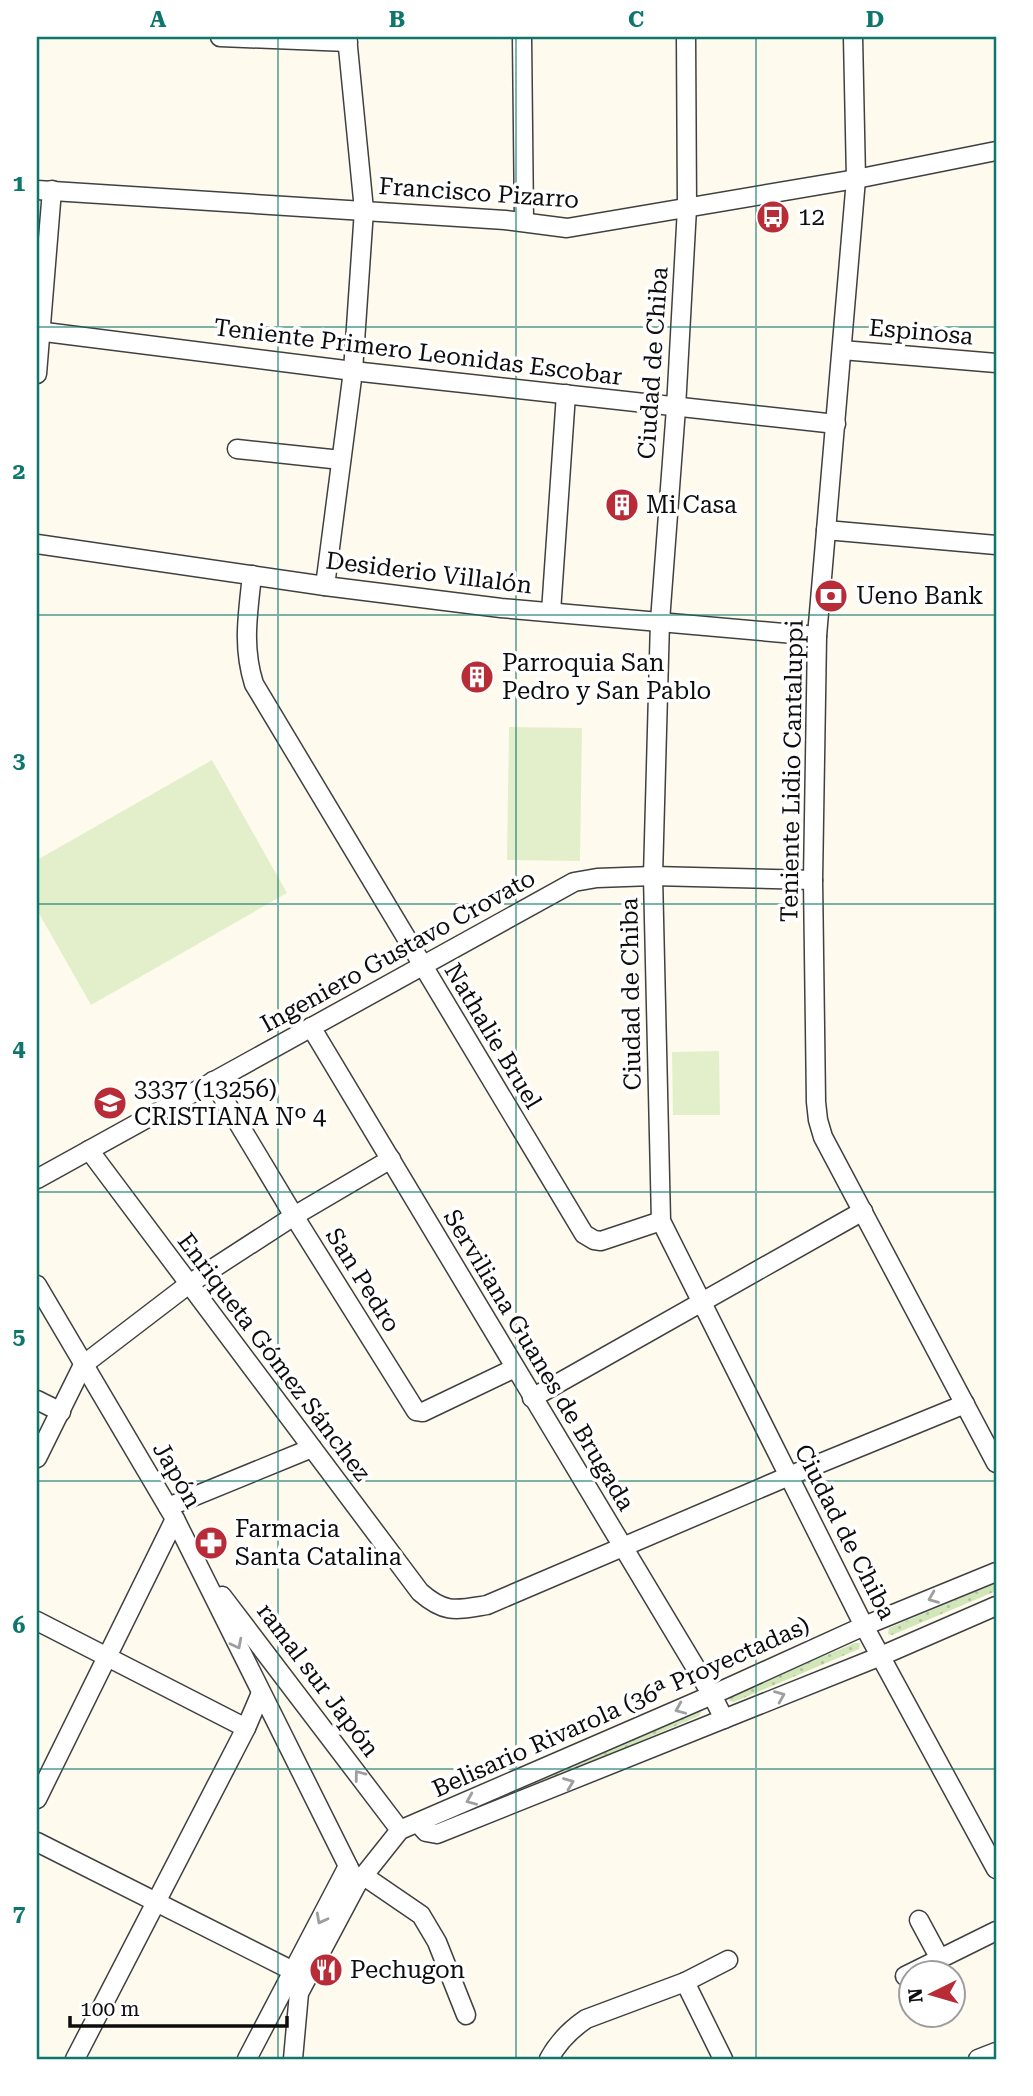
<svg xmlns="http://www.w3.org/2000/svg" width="1033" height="2096" font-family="'Roboto Serif',serif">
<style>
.grass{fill:url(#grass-dots)}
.pitch{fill:#e3efcb}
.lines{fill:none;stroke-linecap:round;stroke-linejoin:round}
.minor-casing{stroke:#404040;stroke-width:21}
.minor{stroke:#fff;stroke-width:18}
.oneway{stroke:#9e9e9e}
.grid{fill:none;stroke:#0f766e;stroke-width:2;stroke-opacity:0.55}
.labels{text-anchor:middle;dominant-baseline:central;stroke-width:7;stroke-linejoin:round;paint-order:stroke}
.street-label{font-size:24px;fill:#0d0d0d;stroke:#fff}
.poi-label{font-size:24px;fill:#0d0d0d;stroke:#fff;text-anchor:start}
.neatline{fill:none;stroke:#0f766e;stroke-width:2.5}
.grid-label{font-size:23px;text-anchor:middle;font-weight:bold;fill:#0f766e}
</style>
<defs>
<pattern id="grass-dots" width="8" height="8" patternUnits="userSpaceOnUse" patternTransform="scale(1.75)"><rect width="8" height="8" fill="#d2e7b9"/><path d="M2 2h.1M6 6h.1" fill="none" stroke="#b3c59e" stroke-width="1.8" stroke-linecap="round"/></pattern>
</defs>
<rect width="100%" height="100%" fill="#fefbee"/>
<g class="grass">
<path d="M 996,1583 L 996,1591 L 892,1635 L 888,1634 L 889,1628 Z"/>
<path d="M 855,1643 L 860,1643 L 859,1649 L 734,1702 L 729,1701 L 731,1695 Z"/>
<path d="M 697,1710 L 702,1710 L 699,1716 L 433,1829 L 428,1824 Z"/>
</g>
<g class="pitch">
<path d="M 509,727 L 582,728 L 580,861 L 507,860 Z"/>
<path d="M 212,760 L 287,893 L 91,1005 L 37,910 L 37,860 Z"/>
<path d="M 719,1051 L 720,1115 L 673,1115 L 672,1052 Z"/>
</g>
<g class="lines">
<defs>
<g id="minor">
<path d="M 220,37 L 348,42"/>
<path d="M 522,37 L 524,221"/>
<path d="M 686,37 L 687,208 L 676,408 L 660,621 L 653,876 L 661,1221 L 864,1626 L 996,1869"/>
<path d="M 853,37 L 856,179 L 817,636 L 813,880 L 816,1102 L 818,1120 L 823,1137 L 996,1463"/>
<path d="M 37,190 L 505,220 L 567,228 L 856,179 L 996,151"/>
<path d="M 37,331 L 353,371 L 836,424"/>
<path d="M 842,350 L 996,363"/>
<path d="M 37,374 L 52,190"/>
<path d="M 237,449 L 341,460"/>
<path d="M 826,530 L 996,545"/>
<path d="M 37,544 L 325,586 L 501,608 L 817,636"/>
<path d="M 252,575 C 248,614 242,646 254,684 L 584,1234 L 594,1240 L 601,1241 L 661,1221"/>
<path d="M 325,586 L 353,371 L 364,210 L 347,37"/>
<path d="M 551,612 L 566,394"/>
<path d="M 311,1027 L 712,1695 L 724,1719"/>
<path d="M 213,1081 L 294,1216 L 416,1411 L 423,1412 L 515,1368"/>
<path d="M 89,1150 L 420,1592 C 445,1614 456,1610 487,1605 L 789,1476 L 965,1404"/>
<path d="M 37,1179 L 574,882 L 597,878 L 653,876 L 813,880"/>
<path d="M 37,1285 L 175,1519 L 357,1884"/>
<path d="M 532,1398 L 863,1211"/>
<path d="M 37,1400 L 61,1412"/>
<path d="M 37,1458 L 83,1365 L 189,1284 L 294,1216 L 391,1159"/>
<path d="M 168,1507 L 312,1448"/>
<path d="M 222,1596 L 400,1830"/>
<path d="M 37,1621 L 246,1728"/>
<path d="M 37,1799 L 175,1519"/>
<path d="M 418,1823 L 426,1832 L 437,1834 L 881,1656 L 996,1606"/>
<path d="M 37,1842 L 307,1978"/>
<path d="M 364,1876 L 421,1915 L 437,1942 L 466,2015"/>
<path d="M 919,1920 L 940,1959"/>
<path d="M 905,1976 L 996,1931"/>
<path d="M 685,1982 L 723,2059"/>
<path d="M 75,2059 L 246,1728 L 261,1693"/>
<path d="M 247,2059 L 348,1866"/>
<path d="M 293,2059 L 299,1993 L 357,1884 L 400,1830 L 712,1695 L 864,1626 L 996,1572"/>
<path d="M 549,2059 C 558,2042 570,2030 586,2019 L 685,1982 L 728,1960"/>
<path d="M 978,2059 L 996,2052"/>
</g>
</defs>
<use href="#minor" class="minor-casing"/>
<use href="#minor" class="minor"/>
</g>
<defs><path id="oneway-chevron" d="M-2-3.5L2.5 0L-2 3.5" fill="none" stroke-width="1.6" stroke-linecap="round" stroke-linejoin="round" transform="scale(1.75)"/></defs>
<g class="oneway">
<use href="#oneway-chevron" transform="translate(933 1598) rotate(158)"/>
<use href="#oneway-chevron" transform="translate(237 1644) rotate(63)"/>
<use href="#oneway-chevron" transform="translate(780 1696) rotate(-22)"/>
<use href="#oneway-chevron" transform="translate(680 1709) rotate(157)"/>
<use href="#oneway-chevron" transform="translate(359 1775) rotate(-127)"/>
<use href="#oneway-chevron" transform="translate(569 1783) rotate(-21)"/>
<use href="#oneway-chevron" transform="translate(471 1800) rotate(157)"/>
<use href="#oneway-chevron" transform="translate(321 1919) rotate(118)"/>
</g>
<path class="grid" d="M 278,37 L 278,2059M 516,37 L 516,2059M 756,37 L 756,2059M 37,327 L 996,327M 37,615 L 996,615M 37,904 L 996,904M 37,1192 L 996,1192M 37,1481 L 996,1481M 37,1769 L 996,1769"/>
<defs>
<symbol id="bus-disc" viewBox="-11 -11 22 22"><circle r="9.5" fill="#b72c36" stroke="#fff"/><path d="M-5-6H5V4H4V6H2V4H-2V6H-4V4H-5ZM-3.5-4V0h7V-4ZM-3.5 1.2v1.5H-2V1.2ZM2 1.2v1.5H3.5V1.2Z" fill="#fff"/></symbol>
<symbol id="building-disc" viewBox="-11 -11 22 22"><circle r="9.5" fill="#b72c36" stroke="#fff"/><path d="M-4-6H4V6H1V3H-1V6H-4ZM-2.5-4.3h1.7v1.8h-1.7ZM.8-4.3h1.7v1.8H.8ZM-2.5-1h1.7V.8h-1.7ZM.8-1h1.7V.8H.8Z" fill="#fff"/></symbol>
<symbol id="bank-disc" viewBox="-11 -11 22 22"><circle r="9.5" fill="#b72c36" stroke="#fff"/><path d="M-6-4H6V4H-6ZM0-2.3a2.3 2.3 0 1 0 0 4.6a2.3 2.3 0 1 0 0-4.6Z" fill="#fff"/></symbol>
<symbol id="school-disc" viewBox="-11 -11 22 22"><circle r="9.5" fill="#b72c36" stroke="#fff"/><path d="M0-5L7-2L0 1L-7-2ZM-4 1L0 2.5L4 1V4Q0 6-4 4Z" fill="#fff"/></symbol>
<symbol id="pharmacy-disc" viewBox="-11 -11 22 22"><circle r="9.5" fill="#b72c36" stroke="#fff"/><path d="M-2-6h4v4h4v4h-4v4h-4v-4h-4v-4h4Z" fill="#fff"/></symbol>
<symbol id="restaurant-disc" viewBox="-11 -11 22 22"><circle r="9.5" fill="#b72c36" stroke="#fff"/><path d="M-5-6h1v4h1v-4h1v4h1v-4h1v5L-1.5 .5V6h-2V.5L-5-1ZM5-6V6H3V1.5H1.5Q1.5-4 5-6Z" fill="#fff"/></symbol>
</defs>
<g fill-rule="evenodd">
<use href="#bus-disc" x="754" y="198" width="38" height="38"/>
<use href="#building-disc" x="603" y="486" width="38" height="38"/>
<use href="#bank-disc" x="812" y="577" width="38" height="38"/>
<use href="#building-disc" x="458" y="658" width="38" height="38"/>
<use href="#school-disc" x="91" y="1084" width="38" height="38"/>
<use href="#pharmacy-disc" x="192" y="1524" width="38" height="38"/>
<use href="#restaurant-disc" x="307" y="1951" width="38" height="38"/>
</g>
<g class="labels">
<g class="street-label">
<text transform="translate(479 193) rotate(4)">Francisco Pizarro</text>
<text transform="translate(921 332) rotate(5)">Espinosa</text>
<text transform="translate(418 352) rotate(7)">Teniente Primero Leonidas Escobar</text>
<text transform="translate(653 363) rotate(-86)">Ciudad de Chiba</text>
<text transform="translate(429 573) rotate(7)">Desiderio Villalón</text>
<text transform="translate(792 771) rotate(-89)">Teniente Lidio Cantaluppi</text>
<text transform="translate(398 951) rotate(-29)">Ingeniero Gustavo Crovato</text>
<text transform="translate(631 994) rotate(-91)">Ciudad de Chiba</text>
<text transform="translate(493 1036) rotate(59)">Nathalie Bruel</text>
<text transform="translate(363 1280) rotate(58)">San Pedro</text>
<text transform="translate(274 1357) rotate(53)">Enriqueta Gómez Sánchez</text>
<text transform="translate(539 1360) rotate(59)">Serviliana Guanes de Brugada</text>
<text transform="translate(177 1475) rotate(60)">Japón</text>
<text transform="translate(845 1532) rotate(63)">Ciudad de Chiba</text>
<text transform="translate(318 1680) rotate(53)">ramal sur Japón</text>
<text transform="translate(621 1707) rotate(-24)">Belisario Rivarola (36ª Proyectadas)</text>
</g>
<g class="poi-label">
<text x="798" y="217">12</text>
<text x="646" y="505">Mi Casa</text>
<text x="856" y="596">Ueno Bank</text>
<text x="502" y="663">Parroquia San<tspan x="502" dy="28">Pedro y San Pablo</tspan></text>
<text x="134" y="1089">3337 (13256)<tspan x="134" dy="28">CRISTIANA Nº 4</tspan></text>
<text x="235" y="1529">Farmacia<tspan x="235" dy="28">Santa Catalina</tspan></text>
<text x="350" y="1970">Pechugon</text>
</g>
</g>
<rect width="1033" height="2096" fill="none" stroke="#ffffff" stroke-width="77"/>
<g transform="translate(932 1994) rotate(265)"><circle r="33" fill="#ffffff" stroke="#9e9e9e" stroke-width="2"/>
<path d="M0-5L12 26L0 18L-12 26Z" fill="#b72c36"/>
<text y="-10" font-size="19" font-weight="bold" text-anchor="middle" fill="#0d0d0d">N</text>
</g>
<path d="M70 2016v10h217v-10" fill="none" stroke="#0d0d0d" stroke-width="3.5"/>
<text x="80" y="2016" font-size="21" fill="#0d0d0d" stroke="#ffffff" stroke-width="5" paint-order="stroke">100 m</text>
<rect x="38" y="38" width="957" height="2020" class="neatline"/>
<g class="grid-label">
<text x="158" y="27">A</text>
<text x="397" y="27">B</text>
<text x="636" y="27">C</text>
<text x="875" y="27">D</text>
<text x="19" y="191">1</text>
<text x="19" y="479">2</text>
<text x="19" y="768">3</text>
<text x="19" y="1056">4</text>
<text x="19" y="1344">5</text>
<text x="19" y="1633">6</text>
<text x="19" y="1921">7</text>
</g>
</svg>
